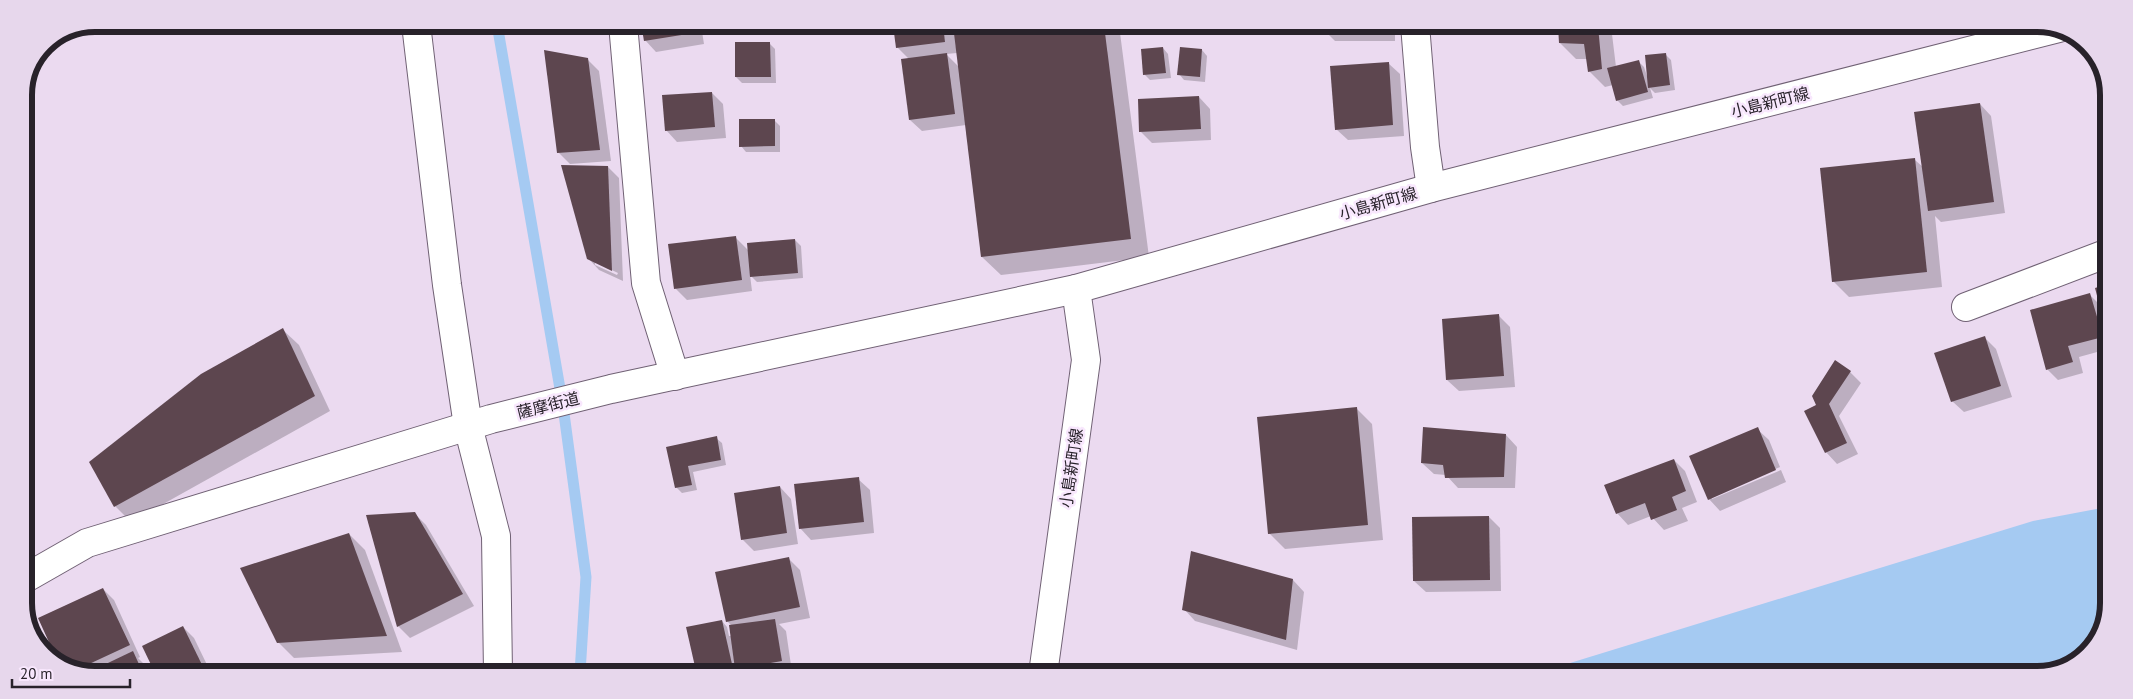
<svg xmlns="http://www.w3.org/2000/svg" width="2133" height="699" font-family="'PT Sans','Noto Sans JP',sans-serif">
<style>
.water{fill:#a5caf2}
.shadow{fill:#0003;fill-rule:evenodd}
.lines{fill:none;stroke-linecap:round;stroke-linejoin:round}
.stream{stroke:#a5caf2;stroke-width:11}
.building{fill:#5d464f}
.minor-casing{stroke:#706174;stroke-width:30}
.major-casing{stroke:#706174;stroke-width:30}
.minor{stroke:#fff;stroke-width:28}
.major{stroke:#fff;stroke-width:28}
.labels{text-anchor:middle;dominant-baseline:central;stroke-width:5;stroke-linejoin:round;paint-order:stroke}
.street-label{font-size:16px;fill:#28222a;stroke:#f8e7fd}
.rim{fill:none;stroke:#28222a;stroke-width:6}
</style>
<rect width="100%" height="100%" fill="#ebdaf0"/>
<path class="water" d="M 2107,507 L 2107,622 L 2081,661 L 2037,675 L 1531,675 L 2033,521 Z"/>
<g class="shadow">
<path d="M 550,24 L 583,24 L 584,28 L 560,34 Z"/>
<path d="M 643,24 L 701,25 L 704,44 L 656,52 L 645,40 Z"/>
<path d="M 727,25 L 781,25 L 781,29 L 735,33 Z"/>
<path d="M 894,25 L 1119,25 L 1149,257 L 1001,275 L 982,257 L 966,125 L 922,131 L 910,120 L 909,59 L 897,47 ZM 957,53 L 959,67 L 946,54 Z"/>
<path d="M 1323,25 L 1395,25 L 1395,41 L 1335,41 L 1323,29 Z"/>
<path d="M 1559,26 L 1611,26 L 1616,67 L 1638,61 L 1644,67 L 1647,76 L 1666,55 L 1671,60 L 1675,90 L 1655,93 L 1650,88 L 1653,98 L 1623,106 L 1617,100 L 1613,85 L 1605,87 L 1589,71 L 1587,59 L 1576,59 L 1560,43 Z"/>
<path d="M 769,43 L 775,49 L 776,83 L 742,83 L 736,77 Z"/>
<path d="M 1163,48 L 1168,54 L 1171,78 L 1150,80 L 1144,74 Z"/>
<path d="M 1202,50 L 1207,56 L 1205,82 L 1184,80 L 1179,74 Z"/>
<path d="M 587,59 L 599,71 L 611,161 L 570,164 L 558,152 Z"/>
<path d="M 1388,63 L 1400,74 L 1404,136 L 1348,140 L 1336,129 Z"/>
<path d="M 712,93 L 723,104 L 726,138 L 677,142 L 666,130 Z"/>
<path d="M 1199,97 L 1210,109 L 1211,140 L 1152,143 L 1141,132 Z"/>
<path d="M 1980,104 L 1991,116 L 2005,213 L 1941,222 L 1935,216 L 1942,287 L 1849,297 L 1833,281 L 1915,160 L 1924,168 Z"/>
<path d="M 774,120 L 780,126 L 780,152 L 746,152 L 741,146 Z"/>
<path d="M 608,167 L 619,178 L 623,281 L 599,270 L 588,258 ZM 595,262 L 618,273 L 617,275 L 595,265 Z"/>
<path d="M 735,237 L 749,251 L 795,240 L 801,246 L 803,278 L 757,282 L 750,275 L 752,291 L 687,300 L 676,289 L 670,245 Z"/>
<path d="M 2108,286 L 2108,349 L 2079,357 L 2083,373 L 2058,380 L 2047,369 L 2090,295 L 2101,306 L 2096,289 Z"/>
<path d="M 1499,316 L 1510,327 L 1515,387 L 1459,391 L 1447,380 Z"/>
<path d="M 283,330 L 299,345 L 330,411 L 131,522 L 115,506 Z"/>
<path d="M 1984,337 L 1996,349 L 2012,397 L 1964,412 L 1952,401 Z"/>
<path d="M 1850,372 L 1861,383 L 1839,416 L 1858,454 L 1837,464 L 1826,452 L 1818,405 Z"/>
<path d="M 1356,408 L 1372,424 L 1383,540 L 1285,549 L 1270,534 Z"/>
<path d="M 1757,429 L 1769,440 L 1780,467 L 1712,497 L 1712,499 L 1781,470 L 1786,482 L 1720,511 L 1709,499 Z"/>
<path d="M 1506,435 L 1517,447 L 1515,488 L 1458,488 L 1446,475 L 1434,474 L 1422,463 Z"/>
<path d="M 716,438 L 722,443 L 726,465 L 693,472 L 697,490 L 682,493 L 676,487 L 668,447 Z"/>
<path d="M 1674,460 L 1685,471 L 1697,502 L 1682,508 L 1688,521 L 1664,530 L 1651,516 L 1628,525 L 1617,513 Z"/>
<path d="M 858,479 L 870,490 L 874,533 L 811,540 L 800,528 Z"/>
<path d="M 780,487 L 791,499 L 798,544 L 754,551 L 742,539 Z"/>
<path d="M 415,514 L 426,525 L 474,606 L 410,638 L 398,626 L 367,517 Z"/>
<path d="M 1489,517 L 1500,528 L 1501,591 L 1426,592 L 1414,581 Z"/>
<path d="M 349,534 L 365,550 L 402,652 L 294,658 L 278,642 Z"/>
<path d="M 788,558 L 800,570 L 810,618 L 779,624 L 786,631 L 792,672 L 742,674 L 737,669 L 715,674 L 700,674 L 697,670 L 722,621 L 727,627 L 729,636 L 732,636 L 732,626 L 727,621 Z"/>
<path d="M 1293,580 L 1304,592 L 1297,650 L 1195,621 L 1184,609 Z"/>
<path d="M 103,589 L 114,600 L 140,657 L 138,658 L 144,664 L 148,673 L 77,673 L 49,654 L 55,651 Z"/>
<path d="M 183,627 L 194,638 L 211,673 L 157,673 Z"/>
</g>
<g class="lines">
<path class="stream" d="M 497,24 L 563,406 L 586,577 L 580,673"/>
</g>
<g class="building">
<path d="M 641,24 L 692,25 L 694,33 L 644,41 Z"/>
<path d="M 893,25 L 943,25 L 945,42 L 896,48 Z"/>
<path d="M 953,25 L 1104,25 L 1131,239 L 981,257 Z"/>
<rect x="1322" y="25" width="62" height="5"/>
<path d="M 1558,26 L 1598,26 L 1602,69 L 1588,72 L 1584,44 L 1559,43 Z"/>
<path d="M 735,42 L 770,42 L 771,77 L 735,77 Z"/>
<path d="M 1163,47 L 1166,73 L 1143,75 L 1141,49 Z"/>
<path d="M 1180,47 L 1202,49 L 1200,77 L 1177,75 Z"/>
<path d="M 544,50 L 588,58 L 600,150 L 557,153 Z"/>
<path d="M 947,53 L 955,114 L 909,120 L 901,59 Z"/>
<path d="M 1666,53 L 1670,85 L 1648,88 L 1645,55 Z"/>
<path d="M 1639,60 L 1648,92 L 1616,101 L 1607,68 Z"/>
<path d="M 1389,62 L 1393,125 L 1335,130 L 1330,66 Z"/>
<path d="M 712,92 L 715,127 L 665,131 L 662,95 Z"/>
<path d="M 1199,96 L 1201,129 L 1139,132 L 1138,99 Z"/>
<path d="M 1980,103 L 1994,202 L 1928,211 L 1914,112 Z"/>
<path d="M 739,119 L 775,119 L 775,146 L 739,147 Z"/>
<path d="M 1915,158 L 1927,272 L 1832,282 L 1820,168 Z"/>
<path d="M 561,165 L 608,166 L 612,271 L 587,259 Z"/>
<path d="M 736,236 L 742,280 L 674,289 L 668,244 Z"/>
<path d="M 795,239 L 798,273 L 750,277 L 747,243 Z"/>
<path d="M 2108,284 L 2108,334 L 2107,334 L 2095,288 Z"/>
<path d="M 2090,293 L 2103,337 L 2068,346 L 2073,362 L 2046,370 L 2030,310 Z"/>
<path d="M 1499,314 L 1504,376 L 1446,380 L 1442,319 Z"/>
<path d="M 283,328 L 315,396 L 114,507 L 89,462 L 201,374 Z"/>
<path d="M 1985,336 L 2001,386 L 1951,402 L 1934,353 Z"/>
<path d="M 1835,360 L 1851,371 L 1829,404 L 1847,443 L 1825,453 L 1804,411 L 1816,405 L 1812,396 Z"/>
<path d="M 1357,407 L 1368,525 L 1268,534 L 1257,417 Z"/>
<path d="M 1423,427 L 1506,434 L 1504,477 L 1445,478 L 1443,465 L 1421,463 Z"/>
<path d="M 1758,427 L 1776,470 L 1708,500 L 1689,456 Z"/>
<path d="M 717,436 L 721,460 L 688,466 L 692,485 L 675,488 L 666,447 Z"/>
<path d="M 1674,459 L 1686,491 L 1672,497 L 1677,510 L 1651,520 L 1645,503 L 1616,514 L 1604,485 Z"/>
<path d="M 859,477 L 864,522 L 799,529 L 794,484 Z"/>
<path d="M 780,486 L 787,533 L 741,540 L 734,493 Z"/>
<path d="M 415,512 L 463,594 L 397,627 L 366,515 Z"/>
<path d="M 1489,516 L 1490,580 L 1413,581 L 1412,517 Z"/>
<path d="M 349,533 L 387,636 L 277,643 L 240,568 Z"/>
<path d="M 1191,551 L 1293,579 L 1286,640 L 1182,610 Z"/>
<path d="M 789,557 L 800,607 L 726,622 L 715,572 Z"/>
<path d="M 103,588 L 130,645 L 74,671 L 48,653 L 53,651 L 38,618 Z"/>
<path d="M 775,619 L 782,661 L 735,669 L 729,625 Z"/>
<path d="M 722,620 L 732,664 L 696,671 L 686,627 Z"/>
<path d="M 183,626 L 206,673 L 155,673 L 142,646 Z"/>
<path d="M 133,651 L 143,673 L 87,673 Z"/>
</g>
<g class="lines">
<defs>
<g id="minor">
<path d="M 416,24 L 447,285 L 468,426 L 496,536 L 498,673"/>
<path d="M 623,24 L 646,283 L 675,376"/>
<path d="M 1415,25 L 1425,147 L 1431,188"/>
<path d="M 1966,307 L 2108,253"/>
<path d="M 24,579 L 87,543 L 491,419 L 611,389 L 1076,289"/>
</g>
<path id="major" d="M 1043,674 L 1086,360 L 1076,289 L 1431,188 L 2059,28"/>
</defs>
<use href="#minor" class="minor-casing"/>
<use href="#major" class="major-casing"/>
<use href="#minor" class="minor"/>
<use href="#major" class="major"/>
</g>
<g class="labels">
<g class="street-label">
<text transform="translate(1770 102) rotate(-14)">小島新町線</text>
<text transform="translate(1378 203) rotate(-16)">小島新町線</text>
<text transform="translate(548 405) rotate(-14)">薩摩街道</text>
<text transform="translate(1071 468) rotate(-82)">小島新町線</text>
</g>
</g>
<path d="M0 0H2133V699H0ZM95 32H2037A63 63 0 0 1 2100 95V603A63 63 0 0 1 2037 666H95A63 63 0 0 1 32 603V95A63 63 0 0 1 95 32Z" fill="#e7d7ec" fill-rule="evenodd"/>
<path class="rim" d="M95 32H2037A63 63 0 0 1 2100 95V603A63 63 0 0 1 2037 666H95A63 63 0 0 1 32 603V95A63 63 0 0 1 95 32Z"/>
<path d="M12 679v8h118v-8" fill="none" stroke="#28222a" stroke-width="2.5"/>
<text x="20" y="679" font-size="15" fill="#28222a" stroke="#f8e7fd" stroke-width="4" paint-order="stroke">20 m</text>
</svg>
